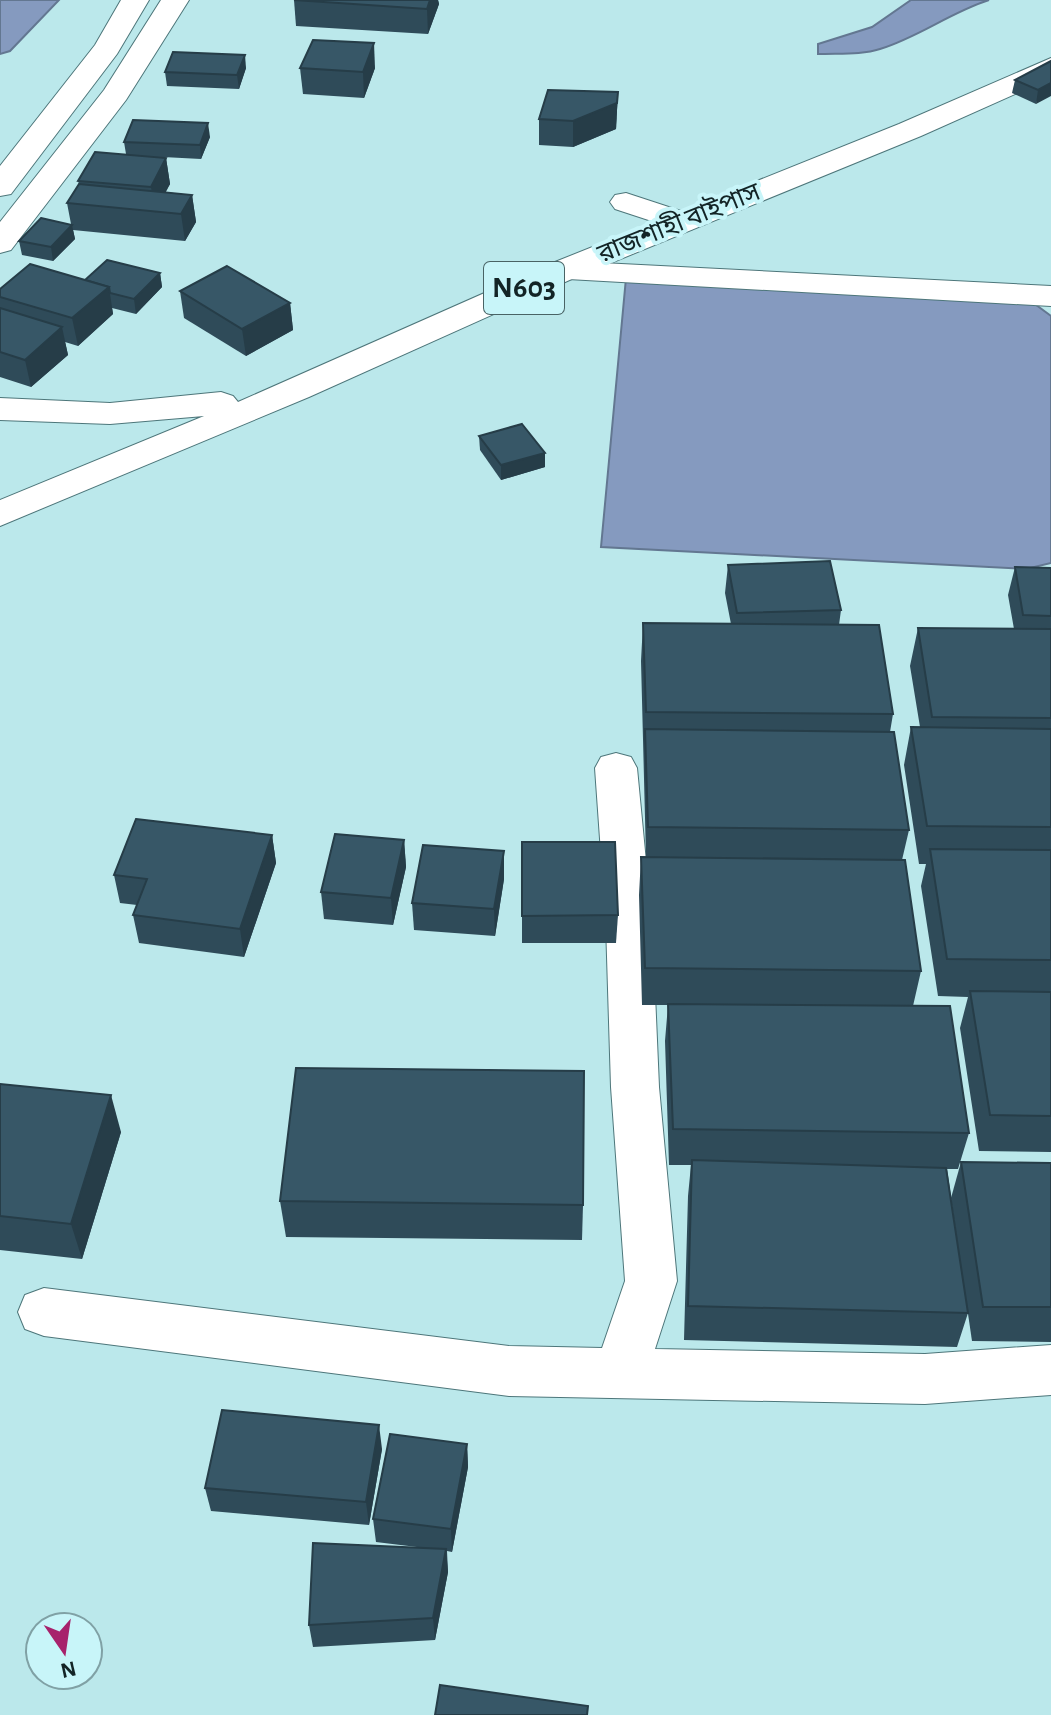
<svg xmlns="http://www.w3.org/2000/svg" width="1051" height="1715" font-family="'Alegreya Sans','Noto Sans Bengali',sans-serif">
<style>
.water{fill:#859abf;stroke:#637791;stroke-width:2}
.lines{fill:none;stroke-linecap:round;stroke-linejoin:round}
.minor-casing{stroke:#4d767a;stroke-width:2}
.tertiary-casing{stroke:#4d767a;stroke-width:2}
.trunk-casing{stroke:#4d767a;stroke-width:2}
.minor{fill:#fff;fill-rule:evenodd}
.tertiary{fill:#fff;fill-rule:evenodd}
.trunk{fill:#fff;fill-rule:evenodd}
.wall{fill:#2f4b59}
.shaded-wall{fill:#263d48}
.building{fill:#375767;stroke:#263d48;stroke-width:2}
.labels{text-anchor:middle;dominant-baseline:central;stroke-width:8;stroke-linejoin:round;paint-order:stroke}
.far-street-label{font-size:26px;fill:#132426;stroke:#c8f5f9}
.shield{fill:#c8f5f9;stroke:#496365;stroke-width:2}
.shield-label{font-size:30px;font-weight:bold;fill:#132426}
</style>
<rect width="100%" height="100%" fill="#bbe8eb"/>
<g class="water">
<path d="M 0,0 L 59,0 L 10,51 L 0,54 Z"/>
<path d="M 911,0 L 989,0 C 951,12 919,37 880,49 C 862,55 838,53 818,54 L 818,44 L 872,27 Z"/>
<path d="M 626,278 L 1024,296 L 1051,316 L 1051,563 L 1026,569 L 601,547 Z"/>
</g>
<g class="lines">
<defs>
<g id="minor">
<path d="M 626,193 L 693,215 L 698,222 L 693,229 L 682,231 L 615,209 L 610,202 L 615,195 Z"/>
<path d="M 562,261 L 1051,286 L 1051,306 L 550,278 L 546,271 L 550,264 Z"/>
<path d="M 616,753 L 631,757 L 637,768 L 652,924 L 659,1087 L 677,1281 L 655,1349 L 925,1354 L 1051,1345 L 1051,1395 L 925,1404 L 509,1396 L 44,1336 L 25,1329 L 18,1312 L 25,1295 L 44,1288 L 509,1346 L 602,1348 L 625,1281 L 611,1087 L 606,924 L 595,768 L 601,757 Z"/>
</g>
<g id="tertiary">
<path d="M 121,0 L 149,0 L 117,54 L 11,194 L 0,196 L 0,166 L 95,45 Z"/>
<path d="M 161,0 L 189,0 L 126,100 L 11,250 L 0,253 L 0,222 L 104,90 Z"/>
</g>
<path id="trunk" d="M 1051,58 L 1051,78 L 921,136 L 574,278 L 309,397 L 0,526 L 0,500 L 204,416 L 110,424 L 0,420 L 0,398 L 110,403 L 221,392 L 233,396 L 238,402 L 550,264 L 899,124 Z"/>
</defs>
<use href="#minor" class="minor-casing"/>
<use href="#tertiary" class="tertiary-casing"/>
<use href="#trunk" class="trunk-casing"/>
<use href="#minor" class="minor"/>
<use href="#tertiary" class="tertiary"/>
<use href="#trunk" class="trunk"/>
</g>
<g class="wall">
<path d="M 294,0 L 438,0 L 439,4 L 428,34 L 296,26 Z"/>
<path d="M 1051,61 L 1036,104 L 1012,93 L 1015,80 Z"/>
<path d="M 246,68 L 239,89 L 167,86 L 165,72 Z"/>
<path d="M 300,68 L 375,68 L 364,98 L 303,94 Z"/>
<path d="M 618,92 L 616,129 L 573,147 L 539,145 L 539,119 Z"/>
<path d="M 210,137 L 201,159 L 163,157 L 166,158 L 170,184 L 165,192 L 192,195 L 196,222 L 185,241 L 73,230 L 75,239 L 53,261 L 22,255 L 19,241 L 71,224 L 67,203 L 79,184 L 78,181 L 126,154 L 124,142 Z"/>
<path d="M 160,273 L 162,287 L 136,314 L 112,308 L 113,314 L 78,346 L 65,342 L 68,355 L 31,387 L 0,377 L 0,289 Z"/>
<path d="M 180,291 L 290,303 L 293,330 L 246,356 L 184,318 Z"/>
<path d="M 479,436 L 545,467 L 501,480 L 480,450 Z"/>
<path d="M 728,565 L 841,610 L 839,625 L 893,714 L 890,732 L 909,830 L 902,860 L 921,971 L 913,1006 L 969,1133 L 958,1169 L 947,1169 L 968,1313 L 957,1347 L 684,1340 L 688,1196 L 691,1165 L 669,1165 L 665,1041 L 668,1005 L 642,1005 L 639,895 L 641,857 L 646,857 L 641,661 L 643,623 L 731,624 L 725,593 Z"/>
<path d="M 1015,567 L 1051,568 L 1051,1152 L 979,1151 L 960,1028 L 968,997 L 938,996 L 921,886 L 926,864 L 919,864 L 904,765 L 911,727 L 920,727 L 910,666 L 918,628 L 1014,629 L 1008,595 Z"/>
<path d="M 272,835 L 276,863 L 244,957 L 139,943 L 133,915 L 137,905 L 120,903 L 114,875 Z"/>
<path d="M 404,840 L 406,867 L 393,925 L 324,919 L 321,892 Z"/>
<path d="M 522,842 L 618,915 L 616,943 L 522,943 Z"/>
<path d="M 504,851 L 504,879 L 495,936 L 414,930 L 412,903 Z"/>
<path d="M 0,1084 L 121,1132 L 82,1259 L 0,1250 Z"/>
<path d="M 961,1162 L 1051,1163 L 1051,1342 L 972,1341 L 951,1198 Z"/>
<path d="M 280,1201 L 583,1205 L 582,1240 L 286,1237 Z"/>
<path d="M 467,1444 L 468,1467 L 452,1552 L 447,1551 L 448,1572 L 435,1640 L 313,1647 L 309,1625 L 425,1548 L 376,1542 L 373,1519 Z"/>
<path d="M 382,1449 L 369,1525 L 211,1511 L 205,1488 Z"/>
</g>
<g class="shaded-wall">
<path d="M 430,0 L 438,0 L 439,4 L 428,34 L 427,9 Z"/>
<path d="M 374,43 L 375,68 L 364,98 L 363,72 Z"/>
<path d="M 245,55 L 246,68 L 239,89 L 237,75 Z"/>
<path d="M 1051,83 L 1051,96 L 1036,104 L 1038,90 Z"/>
<path d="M 618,92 L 616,129 L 573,147 L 573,121 Z"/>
<path d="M 208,123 L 210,137 L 201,159 L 200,145 Z"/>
<path d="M 166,158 L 170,184 L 155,213 L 151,187 Z"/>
<path d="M 192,195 L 196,222 L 185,241 L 181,214 Z"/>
<path d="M 72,225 L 75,239 L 53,261 L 51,247 Z"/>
<path d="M 160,273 L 162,287 L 136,314 L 134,299 Z"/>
<path d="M 109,287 L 113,314 L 78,346 L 72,318 Z"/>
<path d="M 290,303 L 293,330 L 246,356 L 242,329 Z"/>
<path d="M 62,327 L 68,355 L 31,387 L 25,360 Z"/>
<path d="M 545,453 L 545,467 L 501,480 L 501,465 Z"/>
<path d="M 272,835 L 276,863 L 244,957 L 240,929 Z"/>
<path d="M 404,840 L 406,867 L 393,925 L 391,898 Z"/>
<path d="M 504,851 L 504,879 L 495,936 L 494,909 Z"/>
<path d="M 111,1095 L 121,1132 L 82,1259 L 71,1224 Z"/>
<path d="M 379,1425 L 382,1449 L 369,1525 L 366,1502 Z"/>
<path d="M 467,1444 L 468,1467 L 452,1552 L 451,1529 Z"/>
<path d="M 446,1549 L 448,1572 L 435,1640 L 433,1618 Z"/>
</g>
<g class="building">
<path d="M 294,0 L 430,0 L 427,9 Z"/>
<path d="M 313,40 L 374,43 L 363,72 L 300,68 Z"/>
<path d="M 173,52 L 245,55 L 237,75 L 165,72 Z"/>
<path d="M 1051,61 L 1051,83 L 1038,90 L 1015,80 Z"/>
<path d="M 548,90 L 618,92 L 617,103 L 573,121 L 539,119 Z"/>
<path d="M 133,120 L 208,123 L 200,145 L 124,142 Z"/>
<path d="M 95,152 L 166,158 L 151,187 L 78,181 Z"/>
<path d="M 79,184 L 192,195 L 181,214 L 67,203 Z"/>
<path d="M 41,218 L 72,225 L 51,247 L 19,241 Z"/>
<path d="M 107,260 L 160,273 L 134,299 L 110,293 L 109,287 L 85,280 Z"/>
<path d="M 30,264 L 109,287 L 72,318 L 0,297 L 0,289 Z"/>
<path d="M 227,266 L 290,303 L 242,329 L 180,291 Z"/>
<path d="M 0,308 L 62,327 L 25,360 L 0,352 Z"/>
<path d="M 522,424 L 545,453 L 501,465 L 479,436 Z"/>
<path d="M 830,561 L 841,610 L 737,613 L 728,565 Z"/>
<path d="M 1015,567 L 1051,568 L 1051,616 L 1023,615 Z"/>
<path d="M 643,623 L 879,625 L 893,714 L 646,712 Z"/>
<path d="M 918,628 L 1051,629 L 1051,718 L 932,717 Z"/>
<path d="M 911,727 L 1051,729 L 1051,827 L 927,826 Z"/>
<path d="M 645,729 L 894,732 L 909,830 L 648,827 Z"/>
<path d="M 136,819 L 272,835 L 240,929 L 133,915 L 147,879 L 114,875 Z"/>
<path d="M 335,834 L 404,840 L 391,898 L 321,892 Z"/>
<path d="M 522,842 L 615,842 L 618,915 L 522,916 Z"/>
<path d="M 423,845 L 504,851 L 494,909 L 412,903 Z"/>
<path d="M 930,849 L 1051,850 L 1051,960 L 947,959 Z"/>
<path d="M 641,857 L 905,860 L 921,971 L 645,968 Z"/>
<path d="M 970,991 L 1051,992 L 1051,1116 L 990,1115 Z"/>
<path d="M 668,1004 L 950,1006 L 969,1133 L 673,1129 Z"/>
<path d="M 296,1068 L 584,1071 L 583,1205 L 280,1201 Z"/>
<path d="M 0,1084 L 111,1095 L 71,1224 L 0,1216 Z"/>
<path d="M 692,1160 L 946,1168 L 968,1313 L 688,1306 Z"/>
<path d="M 961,1162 L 1051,1163 L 1051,1307 L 983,1307 Z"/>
<path d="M 222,1410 L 379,1425 L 366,1502 L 205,1488 Z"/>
<path d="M 390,1434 L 467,1444 L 451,1529 L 373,1519 Z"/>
<path d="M 313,1543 L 446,1549 L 433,1618 L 309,1625 Z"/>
<path d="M 440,1685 L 588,1706 L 587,1715 L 435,1715 Z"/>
</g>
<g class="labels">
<g class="far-street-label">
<text transform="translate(679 223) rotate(-22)">রাজশাহী বাইপাস</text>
</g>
<rect class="shield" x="484" y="262" width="80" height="52" rx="6"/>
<g class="shield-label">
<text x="524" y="288">N603</text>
</g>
</g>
<g transform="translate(64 1651) rotate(167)"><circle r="38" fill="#c8f5f9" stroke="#80a1a5" stroke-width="2"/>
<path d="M0-6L14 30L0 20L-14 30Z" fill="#a7226c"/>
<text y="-12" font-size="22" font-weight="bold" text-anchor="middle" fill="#132426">N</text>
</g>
</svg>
